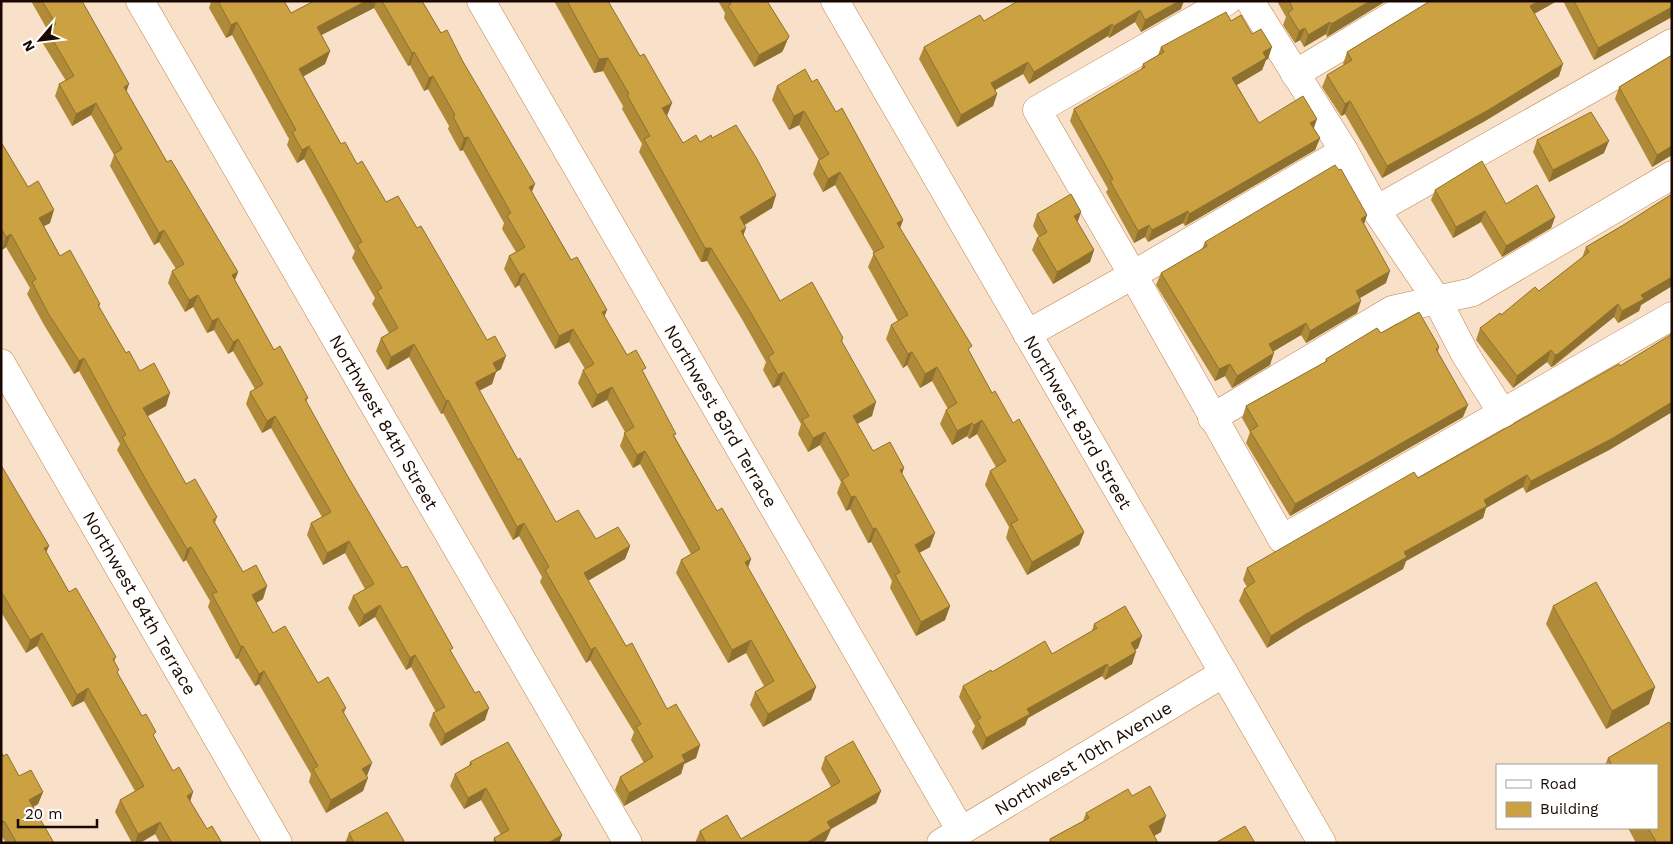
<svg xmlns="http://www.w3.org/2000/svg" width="1673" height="844" font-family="'Work Sans',sans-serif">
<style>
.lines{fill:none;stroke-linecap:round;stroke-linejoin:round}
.minor-casing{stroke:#c08549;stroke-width:29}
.minor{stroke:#fff;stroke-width:28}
.wall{fill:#af8a39}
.shaded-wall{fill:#8e712e}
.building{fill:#cba142;stroke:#8e712e}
.labels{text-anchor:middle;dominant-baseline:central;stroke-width:4;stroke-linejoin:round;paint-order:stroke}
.street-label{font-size:18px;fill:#1a0900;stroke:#fff}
</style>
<rect width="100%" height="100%" fill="#f9e0c8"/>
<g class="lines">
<defs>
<g id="minor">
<path d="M 140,1 L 628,843"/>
<path d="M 481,1 L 961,831"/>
<path d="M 835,1 L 1322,843"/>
<path d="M 1227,1 L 1037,110 L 1133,275 L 1282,539 L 1672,316"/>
<path d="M 1250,1 L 1344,151 L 1376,210 L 1437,300 L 1465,354 L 1503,414"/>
<path d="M 1295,74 L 1417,1"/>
<path d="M 1376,210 L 1672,43"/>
<path d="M 1027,334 L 1133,275 L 1344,151"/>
<path d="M 1,363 L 278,843"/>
<path d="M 1212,418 L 1392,310 L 1473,292 L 1672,175"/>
<path d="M 941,843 L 1224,673"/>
</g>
</defs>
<use href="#minor" class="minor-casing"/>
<use href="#minor" class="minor"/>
</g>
<g class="wall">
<path d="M 31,1 L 82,1 L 126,91 L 167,162 L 238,272 L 235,280 L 274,350 L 308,398 L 306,402 L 347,475 L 451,653 L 485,720 L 441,746 L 429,725 L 433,713 L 436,712 L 411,667 L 406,670 L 375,617 L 359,627 L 348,608 L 353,596 L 365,589 L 345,553 L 323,565 L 307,535 L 311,523 L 322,517 L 271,428 L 262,433 L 246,404 L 250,392 L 255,389 L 233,351 L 228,354 L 214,330 L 207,333 L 193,307 L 185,312 L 168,283 L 172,271 L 176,269 L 159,242 L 154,245 L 110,166 L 114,155 L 91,115 L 72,126 L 55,96 L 59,84 L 66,81 L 42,42 L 47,29 Z"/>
<path d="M 211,1 L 284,1 L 291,13 L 314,1 L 422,1 L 441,33 L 462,60 L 532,192 L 627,355 L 644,373 L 675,437 L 717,511 L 751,559 L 748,568 L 816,687 L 811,700 L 763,727 L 750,705 L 755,692 L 764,686 L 746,653 L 728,663 L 676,573 L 681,560 L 691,554 L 640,464 L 633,468 L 620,446 L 625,432 L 607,400 L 592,408 L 578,383 L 583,370 L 585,369 L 569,342 L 555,349 L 519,285 L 515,288 L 504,269 L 509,256 L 516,252 L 502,229 L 504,223 L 463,150 L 460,151 L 448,129 L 449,126 L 428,89 L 424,91 L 410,65 L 408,66 L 374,8 L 321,35 L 330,51 L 325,64 L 303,76 L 341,144 L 386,202 L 417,228 L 501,369 L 496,372 L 492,384 L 479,391 L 518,460 L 556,522 L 596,539 L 630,546 L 625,559 L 588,581 L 626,646 L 667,709 L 700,745 L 696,758 L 684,764 L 681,774 L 624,806 L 615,790 L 620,777 L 644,763 L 631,740 L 634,732 L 590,660 L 586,663 L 540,582 L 542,577 L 519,536 L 513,540 L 443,413 L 441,414 L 409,357 L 387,370 L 376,351 L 381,338 L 389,333 L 372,304 L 375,298 L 352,258 L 355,251 L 304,159 L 297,163 L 287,145 L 289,139 L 232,35 L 226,38 L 209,8 L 211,2 Z"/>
<path d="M 554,1 L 608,1 L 667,116 L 683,143 L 700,142 L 712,138 L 776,195 L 772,208 L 745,225 L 743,236 L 780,301 L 843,338 L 842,342 L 872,416 L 857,424 L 873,451 L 902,474 L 930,547 L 919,553 L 950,606 L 945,620 L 916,636 L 890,588 L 892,581 L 871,542 L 868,543 L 850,509 L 846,511 L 837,493 L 841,482 L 820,445 L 808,452 L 798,434 L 801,424 L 779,385 L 773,388 L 763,370 L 766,362 L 743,321 L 707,261 L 701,262 L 639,152 L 642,144 L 622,109 L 623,106 L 603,71 L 594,73 Z"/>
<path d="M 718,1 L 767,1 L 789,36 L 784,48 L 782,52 L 754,67 L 724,18 L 725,13 Z"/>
<path d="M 1018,1 L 1181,9 L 1141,32 L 1135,22 L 1109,38 L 1108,36 L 1029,84 L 1023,74 L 995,90 L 997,94 L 993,106 L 957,127 L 919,59 L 924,47 L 984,21 Z"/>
<path d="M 1277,1 L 1386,1 L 1327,37 L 1326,34 L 1304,47 L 1300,40 L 1295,43 L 1283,25 L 1286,17 Z"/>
<path d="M 1430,1 L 1557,1 L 1534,14 L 1559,76 L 1485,121 L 1382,178 L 1345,114 L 1341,116 L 1322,87 L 1327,75 L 1344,65 L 1343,64 L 1347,52 Z"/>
<path d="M 1563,1 L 1672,1 L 1672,20 L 1670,18 L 1594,60 Z"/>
<path d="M 1231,21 L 1252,34 L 1268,59 L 1266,60 L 1262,70 L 1237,85 L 1259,123 L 1314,128 L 1320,138 L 1315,150 L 1185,226 L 1183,223 L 1148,242 L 1145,237 L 1134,243 L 1106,192 L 1108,189 L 1070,121 L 1074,109 L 1141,70 L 1143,64 L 1158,55 L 1161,47 Z"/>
<path d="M 1672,55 L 1672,155 L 1652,167 L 1615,99 L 1619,87 Z"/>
<path d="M 812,82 L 836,112 L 903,220 L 900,228 L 992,393 L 1084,532 L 1079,545 L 1027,575 L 1006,538 L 1009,527 L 985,485 L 990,471 L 996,467 L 977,434 L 969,439 L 967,436 L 952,445 L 940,424 L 946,410 L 948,409 L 932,381 L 920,388 L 907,365 L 903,368 L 886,339 L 891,325 L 898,321 L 868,267 L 874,253 L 835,185 L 823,192 L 813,174 L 818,161 L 819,160 L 799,125 L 789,130 L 772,100 L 777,86 Z"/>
<path d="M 1537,140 L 1604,153 L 1549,182 L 1533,152 Z"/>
<path d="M 1,142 L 28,187 L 50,223 L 44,226 L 60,256 L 100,304 L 99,307 L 126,353 L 166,406 L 147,416 L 186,484 L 217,517 L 215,523 L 243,572 L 263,599 L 256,603 L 273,633 L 318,683 L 346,708 L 344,713 L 367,776 L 363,791 L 326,813 L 309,782 L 311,774 L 259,684 L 255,686 L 238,658 L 236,659 L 208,607 L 210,601 L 186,560 L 183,562 L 146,500 L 117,450 L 120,444 L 79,371 L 74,374 L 44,325 L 27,294 L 30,288 L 6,247 L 2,250 L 1,249 Z"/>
<path d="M 1435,190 L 1506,204 L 1555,217 L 1551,228 L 1502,257 L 1481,222 L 1453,238 L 1431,200 Z"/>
<path d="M 1672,194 L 1672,286 L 1641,305 L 1639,311 L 1618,323 L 1614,317 L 1554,366 L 1551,367 L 1547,362 L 1513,388 L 1476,340 L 1480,328 L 1539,291 L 1582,258 L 1586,247 L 1625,224 Z"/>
<path d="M 1081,212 L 1077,222 L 1094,250 L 1090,262 L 1053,284 L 1032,250 L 1037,238 L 1039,237 L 1033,226 L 1037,214 Z"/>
<path d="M 1367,215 L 1364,224 L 1386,283 L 1360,298 L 1357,313 L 1306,343 L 1301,335 L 1273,352 L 1270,365 L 1232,388 L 1225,376 L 1215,381 L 1156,285 L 1161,273 L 1202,249 L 1205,242 Z"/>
<path d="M 1381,333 L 1439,347 L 1438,352 L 1463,417 L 1290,516 L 1246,443 L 1250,432 L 1242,418 L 1246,406 L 1325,362 L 1326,359 Z"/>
<path d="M 1672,334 L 1672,412 L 1609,450 L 1526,493 L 1523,487 L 1486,508 L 1483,518 L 1406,561 L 1403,569 L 1302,626 L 1267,648 L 1239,601 L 1244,589 L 1247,587 L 1243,580 L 1247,568 L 1418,478 L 1620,366 Z"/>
<path d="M 1,465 L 46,552 L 69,592 L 116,657 L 114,662 L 118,674 L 173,771 L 193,792 L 190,801 L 207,829 L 222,843 L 160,843 L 155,834 L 140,843 L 132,843 L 115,812 L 120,800 L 135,791 L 84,701 L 72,707 L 37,646 L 26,653 L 1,612 Z"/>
<path d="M 1553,606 L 1655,687 L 1649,704 L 1606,729 L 1546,624 Z"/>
<path d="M 1094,624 L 1142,636 L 1138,648 L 1135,650 L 1132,664 L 1105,680 L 1102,676 L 1028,718 L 1025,725 L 982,750 L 972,732 L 975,726 L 959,697 L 963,686 L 992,672 L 1052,654 L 1092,631 Z"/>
<path d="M 1669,722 L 1672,726 L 1672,843 L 1636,843 L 1628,828 L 1657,828 L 1657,765 L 1605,765 L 1608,758 Z"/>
<path d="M 1,752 L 19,776 L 43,792 L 38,804 L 33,807 L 54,843 L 6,843 L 1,835 Z"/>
<path d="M 825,757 L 881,791 L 876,803 L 831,829 L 826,840 L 822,843 L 695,843 L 700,831 L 741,839 L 831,787 L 821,769 Z"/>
<path d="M 470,762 L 562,835 L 559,843 L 493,843 L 494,838 L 501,835 L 481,800 L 464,809 L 450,786 L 455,774 L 469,766 Z"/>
<path d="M 1132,796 L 1161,832 L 1154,836 L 1158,843 L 1049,843 L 1050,839 L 1083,821 L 1086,813 Z"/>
<path d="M 349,833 L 404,841 L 403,843 L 345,843 Z"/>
</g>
<g class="shaded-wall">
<path d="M 366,1 L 376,1 L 374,8 L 312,40 L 317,27 Z"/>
<path d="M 1179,1 L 1184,1 L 1181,9 L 1141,32 L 1145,20 Z"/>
<path d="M 1370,1 L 1386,1 L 1327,37 L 1331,24 Z"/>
<path d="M 1539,1 L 1557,1 L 1525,19 L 1530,6 Z"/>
<path d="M 1672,7 L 1672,13 L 1670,18 L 1594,60 L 1598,48 Z"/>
<path d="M 1140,10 L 1135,22 L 1109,38 L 1114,26 Z"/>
<path d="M 237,22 L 232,35 L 226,38 L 231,25 Z"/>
<path d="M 1330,22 L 1326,34 L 1304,47 L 1308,35 Z"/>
<path d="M 1112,24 L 1108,36 L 1029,84 L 1034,72 Z"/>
<path d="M 1305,28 L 1300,40 L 1295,43 L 1299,31 Z"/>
<path d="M 789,36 L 784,48 L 782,52 L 754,67 L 759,55 Z"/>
<path d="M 1272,47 L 1268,59 L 1266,60 L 1262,70 L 1228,90 L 1232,78 L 1263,52 Z"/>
<path d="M 330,51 L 325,64 L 294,82 L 299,69 Z"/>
<path d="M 414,52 L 410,65 L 408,66 L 412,53 Z"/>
<path d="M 608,58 L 603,71 L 594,73 L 599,59 Z"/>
<path d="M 1028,62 L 1023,74 L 986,95 L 991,83 Z"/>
<path d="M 1563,64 L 1559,76 L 1485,121 L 1382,178 L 1387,166 Z"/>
<path d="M 433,76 L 428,89 L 424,91 L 429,78 Z"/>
<path d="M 129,84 L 125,96 L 124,87 Z"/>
<path d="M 997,94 L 993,106 L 957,127 L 961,115 Z"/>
<path d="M 1350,101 L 1345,114 L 1341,116 L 1345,104 Z"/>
<path d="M 96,103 L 91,115 L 72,126 L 76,114 Z"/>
<path d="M 672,103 L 667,116 L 662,108 Z"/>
<path d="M 804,111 L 799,125 L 789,130 L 794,116 Z"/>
<path d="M 1317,119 L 1313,131 L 1310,123 Z"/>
<path d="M 468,137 L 463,150 L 460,151 L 464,138 Z"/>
<path d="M 1320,138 L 1315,150 L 1185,226 L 1189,214 Z"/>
<path d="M 1609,141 L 1604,153 L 1549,182 L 1553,170 Z"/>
<path d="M 309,146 L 304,159 L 297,163 L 302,150 Z"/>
<path d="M 1672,146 L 1672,155 L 1652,167 L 1657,155 Z"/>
<path d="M 840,172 L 835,185 L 823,192 L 828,179 Z"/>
<path d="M 535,184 L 530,197 L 529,187 Z"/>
<path d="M 776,195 L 772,208 L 735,230 L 740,217 Z"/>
<path d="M 54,210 L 50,223 L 35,231 L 39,218 Z"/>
<path d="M 1188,211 L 1183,223 L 1148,242 L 1152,230 Z"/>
<path d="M 1485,211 L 1481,222 L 1453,238 L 1456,227 Z"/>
<path d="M 1081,212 L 1077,224 L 1074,216 Z"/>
<path d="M 1367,215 L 1363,227 L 1361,219 Z"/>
<path d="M 1555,217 L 1551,228 L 1502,257 L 1506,246 Z"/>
<path d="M 903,220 L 898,234 L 897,223 Z"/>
<path d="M 1149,225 L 1145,237 L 1134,243 L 1138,231 Z"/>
<path d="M 746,228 L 741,242 L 741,231 Z"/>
<path d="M 164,230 L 159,242 L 154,245 L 159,233 Z"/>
<path d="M 11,234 L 6,247 L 2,250 L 6,237 Z"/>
<path d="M 705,248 L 711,248 L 707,261 L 701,262 Z"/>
<path d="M 1094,250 L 1090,262 L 1053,284 L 1057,272 Z"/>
<path d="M 1390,271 L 1386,283 L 1351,303 L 1356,291 Z"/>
<path d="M 238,272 L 233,284 L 232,275 Z"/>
<path d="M 524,273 L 519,285 L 515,288 L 520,275 Z"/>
<path d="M 1672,277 L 1672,286 L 1641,305 L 1639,311 L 1618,323 L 1622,311 L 1641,295 Z"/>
<path d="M 198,295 L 193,307 L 185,312 L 189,300 Z"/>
<path d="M 1361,301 L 1357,313 L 1306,343 L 1310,331 Z"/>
<path d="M 1618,304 L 1614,317 L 1551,367 L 1555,355 Z"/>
<path d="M 607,310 L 602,323 L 602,312 Z"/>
<path d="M 218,318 L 214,330 L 207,333 L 212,321 Z"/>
<path d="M 1306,323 L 1301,335 L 1265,356 L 1269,344 Z"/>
<path d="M 573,329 L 569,342 L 555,349 L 559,336 Z"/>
<path d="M 238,339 L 233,351 L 228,354 L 233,342 Z"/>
<path d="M 414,344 L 409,357 L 387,370 L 391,357 Z"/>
<path d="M 1551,350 L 1547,362 L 1513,388 L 1517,376 Z"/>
<path d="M 912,352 L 907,365 L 903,368 L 908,354 Z"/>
<path d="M 1274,353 L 1270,365 L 1232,388 L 1237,376 Z"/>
<path d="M 506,356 L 501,369 L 496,372 L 492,384 L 471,395 L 476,382 L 493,363 Z"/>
<path d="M 84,358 L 79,371 L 74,374 L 79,361 Z"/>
<path d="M 1230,364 L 1225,376 L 1215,381 L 1219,369 Z"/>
<path d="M 937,367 L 932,381 L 920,388 L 925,374 Z"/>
<path d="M 784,372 L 779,385 L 773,388 L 778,375 Z"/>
<path d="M 612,387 L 607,400 L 592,408 L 597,395 Z"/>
<path d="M 170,393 L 166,406 L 139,421 L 143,408 Z"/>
<path d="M 448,400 L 443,413 L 441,414 L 446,401 Z"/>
<path d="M 876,402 L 872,416 L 848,429 L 853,416 Z"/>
<path d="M 1672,402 L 1672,412 L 1609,450 L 1526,493 L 1531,481 Z"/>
<path d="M 1468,405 L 1463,417 L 1290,516 L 1295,504 Z"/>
<path d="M 275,416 L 271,428 L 262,433 L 267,421 Z"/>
<path d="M 982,420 L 977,434 L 969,439 L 974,425 Z"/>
<path d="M 972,423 L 967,436 L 952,445 L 957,431 Z"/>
<path d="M 825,432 L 820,445 L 808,452 L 813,438 Z"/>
<path d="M 645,451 L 640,464 L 633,468 L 637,455 Z"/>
<path d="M 904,468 L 900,481 L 900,470 Z"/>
<path d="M 1527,475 L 1523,487 L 1486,508 L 1483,518 L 1406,561 L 1403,569 L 1302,626 L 1267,648 L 1271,636 L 1404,552 L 1484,500 Z"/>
<path d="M 855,496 L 850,509 L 846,511 L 851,497 Z"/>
<path d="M 524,523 L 519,536 L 513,540 L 517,527 Z"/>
<path d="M 876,528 L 871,542 L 868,543 L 873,529 Z"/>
<path d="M 1084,532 L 1079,545 L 1027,575 L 1032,562 Z"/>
<path d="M 935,533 L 930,547 L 910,558 L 915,545 Z"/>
<path d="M 349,541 L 345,553 L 323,565 L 327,553 Z"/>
<path d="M 49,546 L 44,558 L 44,548 Z"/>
<path d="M 630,546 L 625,559 L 579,586 L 584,573 Z"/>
<path d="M 191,547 L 186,560 L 183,562 L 187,549 Z"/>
<path d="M 751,559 L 746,572 L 745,562 Z"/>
<path d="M 267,586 L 263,599 L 247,608 L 252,595 Z"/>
<path d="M 380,605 L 375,617 L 359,627 L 364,615 Z"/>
<path d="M 950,606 L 945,620 L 916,636 L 921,622 Z"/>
<path d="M 42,633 L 37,646 L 26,653 L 30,640 Z"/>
<path d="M 1142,636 L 1138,648 L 1127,655 L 1131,643 Z"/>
<path d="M 751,640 L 746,653 L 728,663 L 732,650 Z"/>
<path d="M 243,646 L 238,658 L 236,659 L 241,647 Z"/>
<path d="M 595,647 L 590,660 L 586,663 L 591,650 Z"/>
<path d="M 1136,652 L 1132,664 L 1105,680 L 1109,668 Z"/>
<path d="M 415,655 L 411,667 L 406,670 L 410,658 Z"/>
<path d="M 1107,664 L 1102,676 L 1028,718 L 1025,725 L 982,750 L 986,738 L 1027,709 Z"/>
<path d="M 264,671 L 259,684 L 255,686 L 259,674 Z"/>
<path d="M 816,687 L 811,700 L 763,727 L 768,714 Z"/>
<path d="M 1655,687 L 1649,704 L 1606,729 L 1612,711 Z"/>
<path d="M 88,688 L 84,701 L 72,707 L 77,695 Z"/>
<path d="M 489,708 L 485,720 L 441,746 L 445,734 Z"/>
<path d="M 700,745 L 696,758 L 684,764 L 681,774 L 624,806 L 629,793 L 682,755 Z"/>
<path d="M 372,763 L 367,776 L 362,769 Z"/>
<path d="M 368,778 L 363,791 L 326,813 L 331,800 Z"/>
<path d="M 486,788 L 481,800 L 464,809 L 468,798 Z"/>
<path d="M 881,791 L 876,803 L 831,829 L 826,840 L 822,843 L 806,843 L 827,822 Z"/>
<path d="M 43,792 L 38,804 L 25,812 L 29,800 Z"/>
<path d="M 193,792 L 189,805 L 187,796 Z"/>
<path d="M 1166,816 L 1161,832 L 1143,842 L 1149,826 Z"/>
<path d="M 4,821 L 1,829 L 1,822 Z"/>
<path d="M 160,822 L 155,834 L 140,843 L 135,843 L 138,834 Z"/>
<path d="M 562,835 L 559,843 L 548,843 Z"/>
</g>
<g class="building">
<path d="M 42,1 L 82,1 L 129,84 L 124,87 L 167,162 L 171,160 L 238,272 L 232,275 L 274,350 L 280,346 L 308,398 L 305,399 L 347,475 L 402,568 L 407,566 L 417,584 L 453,648 L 450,650 L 475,693 L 479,691 L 489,708 L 445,734 L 433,713 L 445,707 L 415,655 L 410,658 L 380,605 L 364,615 L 353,596 L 374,584 L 349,541 L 327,553 L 311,523 L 331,512 L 275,416 L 267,421 L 250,392 L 263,384 L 238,339 L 233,342 L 218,318 L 212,321 L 198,295 L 189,300 L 172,271 L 184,264 L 164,230 L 159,233 L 114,154 L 122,149 L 96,103 L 76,114 L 59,84 L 74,76 L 47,30 L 56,24 Z"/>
<path d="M 218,1 L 284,1 L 291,13 L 314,1 L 366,1 L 317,27 L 330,51 L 299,69 L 341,144 L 345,142 L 357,164 L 362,161 L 386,202 L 398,196 L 417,228 L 421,226 L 487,340 L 495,336 L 506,356 L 493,363 L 497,371 L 476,382 L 476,384 L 518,460 L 520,458 L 556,522 L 578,510 L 596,539 L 618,527 L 630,546 L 584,573 L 626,646 L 632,643 L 667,709 L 676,704 L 700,745 L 682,755 L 685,761 L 629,793 L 620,777 L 653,757 L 636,727 L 641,724 L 595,647 L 591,650 L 545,570 L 549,567 L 524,523 L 517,527 L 448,400 L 446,401 L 414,344 L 391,357 L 381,338 L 398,328 L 377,291 L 382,288 L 357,245 L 362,242 L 309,146 L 302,150 L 292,132 L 296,130 L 237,22 L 231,25 Z"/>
<path d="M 382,1 L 422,1 L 441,33 L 447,30 L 462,60 L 535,184 L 529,187 L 571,260 L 577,257 L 607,310 L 602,312 L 627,355 L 636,350 L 646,368 L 642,370 L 676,434 L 673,435 L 717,511 L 722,508 L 751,559 L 745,562 L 816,687 L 768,714 L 755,692 L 774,681 L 751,640 L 732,650 L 681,560 L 700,549 L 645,451 L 637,455 L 624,433 L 634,427 L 612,387 L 597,395 L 583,370 L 594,364 L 573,329 L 559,336 L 524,273 L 520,275 L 509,256 L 525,247 L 507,216 L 511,213 L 468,137 L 464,138 L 453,116 L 455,115 L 433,76 L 429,78 L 414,52 L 412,53 Z"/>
<path d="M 567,1 L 608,1 L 640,56 L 644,54 L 672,103 L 662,108 L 683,143 L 696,135 L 700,142 L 711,135 L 712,138 L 736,125 L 757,159 L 776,195 L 740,217 L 746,228 L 741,231 L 780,301 L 812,282 L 843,338 L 841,340 L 876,402 L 853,416 L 873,451 L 890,442 L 904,468 L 900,470 L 935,533 L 915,545 L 950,606 L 921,622 L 895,575 L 900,572 L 876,528 L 873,529 L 855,496 L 851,497 L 842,480 L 849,475 L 825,432 L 813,438 L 802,420 L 809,416 L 784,372 L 778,375 L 768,357 L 774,353 L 748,308 L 711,248 L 705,248 L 644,139 L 650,136 L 627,95 L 629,94 L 608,58 L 599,59 Z"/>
<path d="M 730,1 L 767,1 L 789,36 L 787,40 L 759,55 L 728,6 L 731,4 Z"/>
<path d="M 1018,1 L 1179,1 L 1145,20 L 1140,10 L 1114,26 L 1112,24 L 1034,72 L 1028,62 L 991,83 L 997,94 L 961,115 L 924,47 L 980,15 L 984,21 Z"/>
<path d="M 1289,1 L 1370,1 L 1331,24 L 1330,22 L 1308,35 L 1305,28 L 1299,31 L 1288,13 L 1293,9 Z"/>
<path d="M 1430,1 L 1539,1 L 1530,6 L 1563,64 L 1490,109 L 1387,166 L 1350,101 L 1345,104 L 1327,75 L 1352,60 L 1347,52 Z"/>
<path d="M 1574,1 L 1672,1 L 1672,7 L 1598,48 Z"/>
<path d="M 1226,12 L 1231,21 L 1241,15 L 1252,34 L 1261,29 L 1272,47 L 1263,52 L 1266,58 L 1232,78 L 1259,123 L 1303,96 L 1317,119 L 1310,123 L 1320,138 L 1189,214 L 1188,211 L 1152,230 L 1149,225 L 1138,231 L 1110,181 L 1113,179 L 1074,109 L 1145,67 L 1143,64 L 1164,52 L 1161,47 Z"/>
<path d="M 1672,55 L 1672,146 L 1657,155 L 1619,87 Z"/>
<path d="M 805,69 L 812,82 L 817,79 L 836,112 L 842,108 L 903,220 L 897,223 L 972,346 L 968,349 L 992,393 L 995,391 L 1013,423 L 1019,419 L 1084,532 L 1032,562 L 1011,524 L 1018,520 L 990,471 L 1006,461 L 982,420 L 974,425 L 972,423 L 957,431 L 946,410 L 957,403 L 937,367 L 925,374 L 912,352 L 908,354 L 891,325 L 908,315 L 873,253 L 884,247 L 840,172 L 828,179 L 818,161 L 829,154 L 804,111 L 794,116 L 777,86 Z"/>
<path d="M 1591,112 L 1609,141 L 1553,170 L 1537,140 Z"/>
<path d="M 1,142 L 28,187 L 38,181 L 54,210 L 39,218 L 60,256 L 70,250 L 100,304 L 98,305 L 126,353 L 129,351 L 140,371 L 154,363 L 170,393 L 143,408 L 186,484 L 195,479 L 217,517 L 213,520 L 243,572 L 256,565 L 267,586 L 252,595 L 273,633 L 285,626 L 318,683 L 328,677 L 346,708 L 342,710 L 372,763 L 362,769 L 368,778 L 331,800 L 313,769 L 318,766 L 264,671 L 259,674 L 243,646 L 241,647 L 212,594 L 217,592 L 191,547 L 187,549 L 150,487 L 122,437 L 126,435 L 84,358 L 79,361 L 48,313 L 32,282 L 36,279 L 11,234 L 6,237 L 1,228 Z"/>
<path d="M 1482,161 L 1506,204 L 1537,185 L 1555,217 L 1506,246 L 1485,211 L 1456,227 L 1435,190 Z"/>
<path d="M 1335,165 L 1339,170 L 1341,169 L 1367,215 L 1361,219 L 1390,271 L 1356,291 L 1361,301 L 1310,331 L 1306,323 L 1269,344 L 1274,353 L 1237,376 L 1230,364 L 1219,369 L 1161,273 L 1207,246 L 1205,242 Z"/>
<path d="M 1071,194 L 1081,212 L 1074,216 L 1094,250 L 1057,272 L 1037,238 L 1047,232 L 1037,214 Z"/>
<path d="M 1672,194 L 1672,277 L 1641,295 L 1644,299 L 1622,311 L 1618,304 L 1558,354 L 1555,355 L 1551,350 L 1517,376 L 1480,328 L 1500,313 L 1501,315 L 1535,287 L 1539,291 L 1589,252 L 1586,247 L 1625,224 Z"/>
<path d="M 1419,312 L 1439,347 L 1436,349 L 1468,405 L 1295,504 L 1250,431 L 1258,426 L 1246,406 L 1327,361 L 1326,359 L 1377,328 L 1381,333 Z"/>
<path d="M 1672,334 L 1672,402 L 1613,438 L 1531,481 L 1527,475 L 1484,500 L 1487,506 L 1404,552 L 1407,557 L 1306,614 L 1271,636 L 1244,589 L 1255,582 L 1247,568 L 1414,472 L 1418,478 L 1619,364 L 1620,366 Z"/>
<path d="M 1,465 L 49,546 L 44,548 L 69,592 L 76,588 L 116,657 L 113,659 L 119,670 L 117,672 L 142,716 L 146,714 L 156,732 L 153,735 L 173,771 L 179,767 L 193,792 L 187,796 L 207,829 L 212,826 L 222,843 L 172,843 L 160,822 L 138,834 L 120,800 L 144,786 L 88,688 L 77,695 L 42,633 L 30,640 L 1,591 Z"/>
<path d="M 1596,582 L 1655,687 L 1612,711 L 1553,606 Z"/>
<path d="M 1125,606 L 1142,636 L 1131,643 L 1136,652 L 1109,668 L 1107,664 L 1027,709 L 1030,714 L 986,738 L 977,720 L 981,718 L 963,686 L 991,670 L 992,672 L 1045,641 L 1052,654 L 1097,628 L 1094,624 Z"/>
<path d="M 1669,722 L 1672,726 L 1672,843 L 1657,843 L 1648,828 L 1657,828 L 1657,765 L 1612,765 L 1608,758 Z"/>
<path d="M 853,741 L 881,791 L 827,822 L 831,828 L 806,843 L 706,843 L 700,831 L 727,815 L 741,839 L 840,782 L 825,757 Z"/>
<path d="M 508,742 L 562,835 L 548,843 L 497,843 L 494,838 L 509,830 L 486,788 L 468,798 L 455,774 L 472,764 L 470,762 Z"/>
<path d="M 1,752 L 3,756 L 7,754 L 19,776 L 31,770 L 43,792 L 29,800 L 54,843 L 17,843 L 4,821 L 1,822 Z"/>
<path d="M 1150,786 L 1166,816 L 1149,826 L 1158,843 L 1052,843 L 1050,839 L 1089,818 L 1086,813 L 1128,789 L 1132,796 Z"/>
<path d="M 387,812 L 404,841 L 401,843 L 354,843 L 349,833 Z"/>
<path d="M 1245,826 L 1255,843 L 1217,843 L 1217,842 Z"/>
</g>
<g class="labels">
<g class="street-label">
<text transform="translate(721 416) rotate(60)">Northwest 83rd Terrace</text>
<text transform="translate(384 422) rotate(60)">Northwest 84th Street</text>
<text transform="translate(1078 422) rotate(60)">Northwest 83rd Street</text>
<text transform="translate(140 603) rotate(60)">Northwest 84th Terrace</text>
<text transform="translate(1083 758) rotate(-31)">Northwest 10th Avenue</text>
</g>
</g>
<rect width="1673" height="844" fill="none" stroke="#1a0900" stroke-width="5"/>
<rect x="1496" y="764" width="162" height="65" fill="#ffffff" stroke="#a39d99"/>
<rect x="1506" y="780" width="25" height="8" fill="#ffffff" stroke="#a39d99"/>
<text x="1540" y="789" font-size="15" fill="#1a0900">Road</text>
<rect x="1506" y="802" width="25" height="15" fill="#cba142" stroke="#a39d99"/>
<text x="1540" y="814" font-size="15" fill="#1a0900">Building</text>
<g transform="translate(40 40) rotate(242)" stroke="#ffffff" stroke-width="4" paint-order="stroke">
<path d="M0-4L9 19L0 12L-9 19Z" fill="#1a0900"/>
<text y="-8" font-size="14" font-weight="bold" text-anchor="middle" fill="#1a0900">N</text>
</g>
<path d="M18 819v8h79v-8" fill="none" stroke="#1a0900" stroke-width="2.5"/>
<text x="25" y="819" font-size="15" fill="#1a0900" stroke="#ffffff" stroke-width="4" paint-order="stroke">20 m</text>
</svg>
